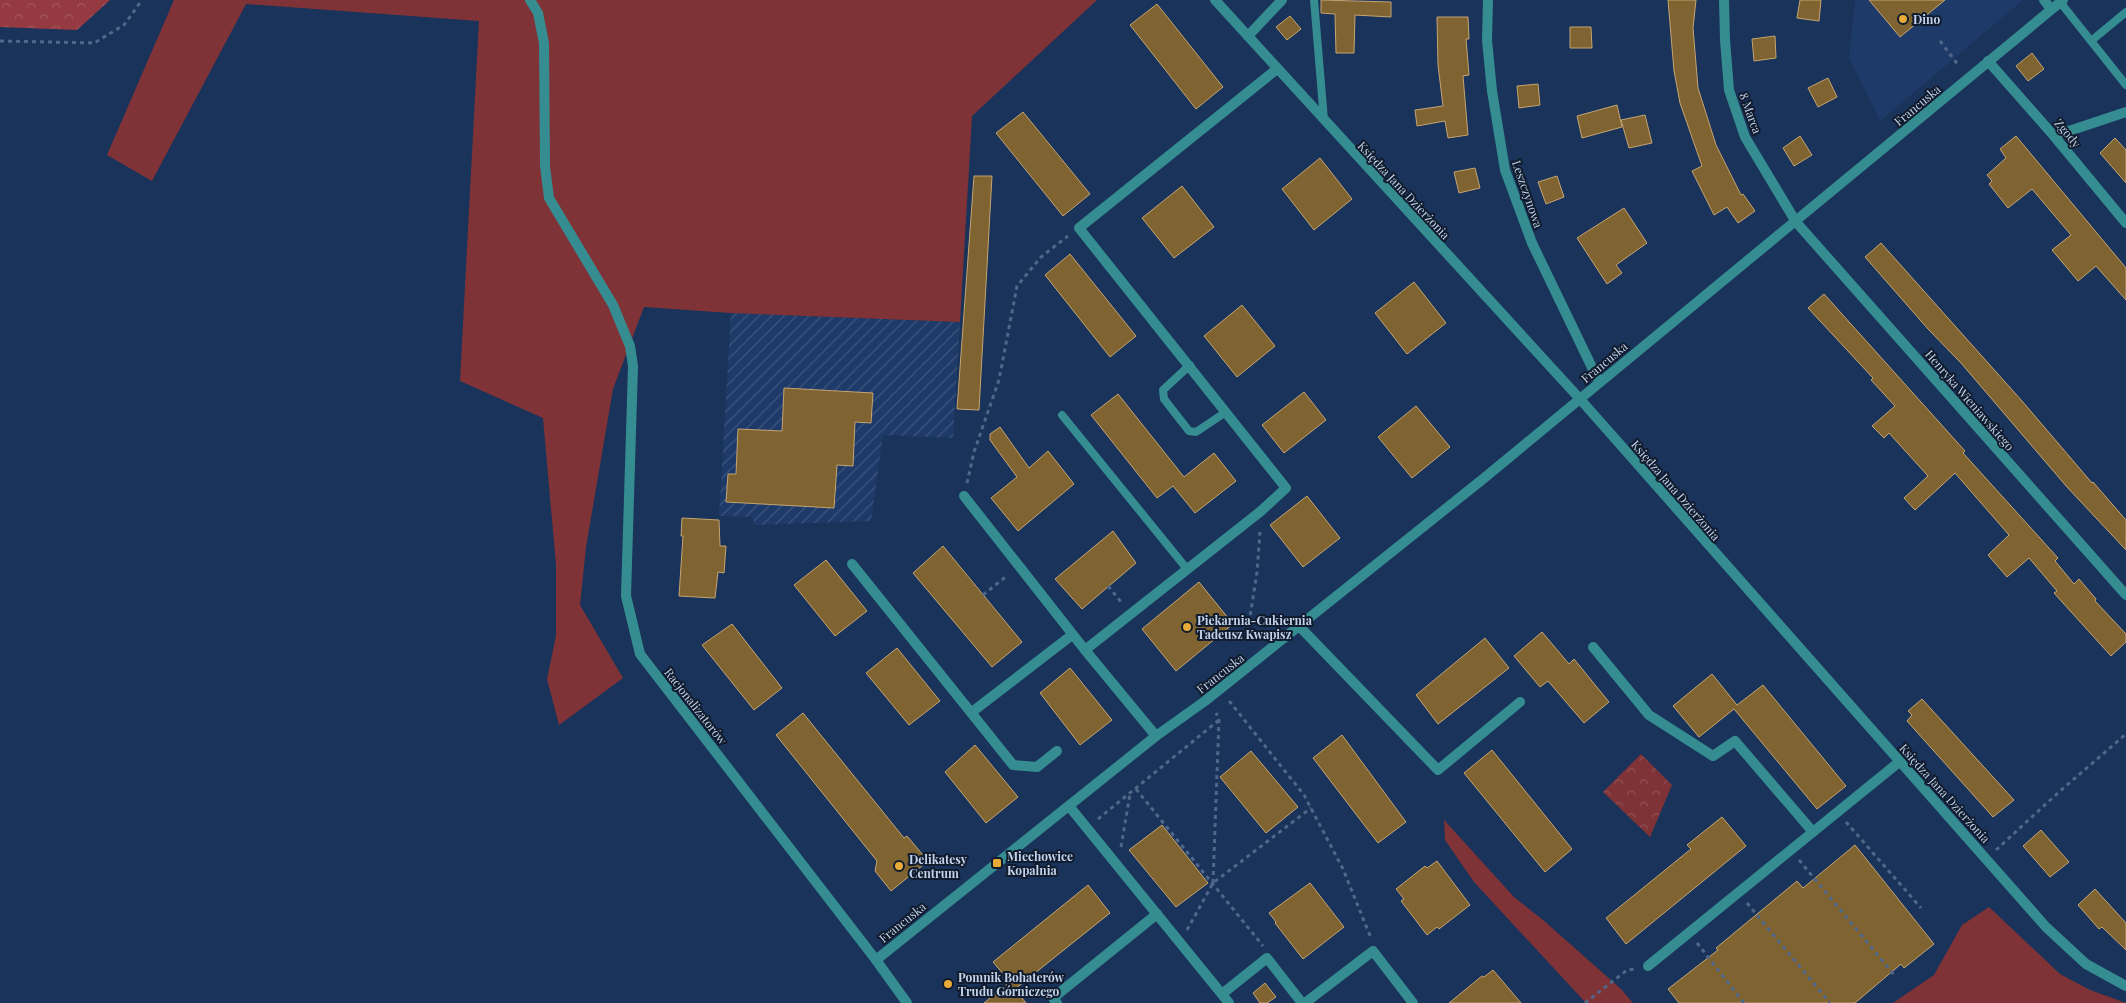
<svg xmlns="http://www.w3.org/2000/svg" width="2126" height="1003" font-family="'Playfair Display',serif">
<style>
.built{fill:#1e3a68}
.industrial{fill:url(#industrial-furrows)}
.grass{fill:#803337}
.forest{fill:url(#forest-crowns)}
.park{fill:url(#park-crowns)}
.building{fill:#7f6331;stroke:#c5a573}
.lines{fill:none;stroke-linecap:round;stroke-linejoin:round}
.path{stroke:#516789;stroke-width:3;stroke-dasharray:4 4;stroke-linecap:butt}
.service{stroke:#358d91;stroke-width:8}
.minor{stroke:#358d91;stroke-width:10}
.tertiary{stroke:#358d91;stroke-width:10}
.poi-dot{fill:#e8ab37;stroke:#101b2d;stroke-width:2}
.labels{text-anchor:middle;dominant-baseline:central;stroke-width:4;stroke-linejoin:round;paint-order:stroke}
.poi-label{font-size:12px;font-weight:bold;fill:#c3d3eb;stroke:#101b2d;text-anchor:start}
.street-label{font-size:12px;fill:#c3d3eb;stroke:#101b2d}
</style>
<defs>
<pattern id="industrial-furrows" width="10" height="10" patternUnits="userSpaceOnUse" patternTransform="scale(1.25)"><rect width="10" height="10" fill="#1e3a68"/><path d="M-1 1l2-2M0 10L10 0M9 11l2-2" fill="none" stroke="#3d567e"/></pattern>
<pattern id="forest-crowns" width="20" height="18" patternUnits="userSpaceOnUse" patternTransform="scale(1.25)"><rect width="20" height="18" fill="#953a40"/><path d="M2 6a3 3 0 1 1 6 0M12 15a3 3 0 1 1 6 0" fill="none" stroke="#a2565c"/></pattern>
<pattern id="park-crowns" width="20" height="18" patternUnits="userSpaceOnUse" patternTransform="scale(1.25)"><rect width="20" height="18" fill="#803337"/><path d="M2 6a3 3 0 1 1 6 0M12 15a3 3 0 1 1 6 0" fill="none" stroke="#905054"/></pattern>
</defs>
<rect width="100%" height="100%" fill="#1a335a"/>
<path class="built" d="M 1855,0 L 2023,0 L 1880,121 L 1849,58 Z"/>
<path class="industrial" d="M 731,313 L 960,322 L 953,438 L 883,435 L 871,521 L 755,525 L 752,517 L 719,516 Z"/>
<g class="grass">
<path d="M 174,0 L 1097,0 L 972,116 L 960,322 L 731,313 L 644,307 L 613,389 L 586,547 L 580,605 L 623,678 L 559,725 L 547,679 L 556,636 L 556,565 L 543,418 L 460,381 L 479,21 L 246,4 L 152,181 L 107,155 Z"/>
<path d="M 1444,820 L 1514,897 L 1543,920 L 1621,989 L 1633,1003 L 1586,1003 L 1474,882 L 1445,840 Z"/>
<path d="M 1989,907 L 2060,974 L 2090,990 L 2126,1003 L 1893,1003 L 1934,975 L 1962,925 Z"/>
</g>
<path class="forest" d="M 0,0 L 110,0 L 77,30 L 0,27 Z"/>
<path class="park" d="M 1641,754 L 1672,785 L 1650,837 L 1603,792 Z"/>
<g class="building">
<path d="M 1321,0 L 1391,2 L 1391,17 L 1355,15 L 1354,53 L 1336,53 L 1335,14 L 1321,13 Z"/>
<path d="M 1668,0 L 1696,0 L 1693,28 L 1698,88 L 1716,145 L 1741,195 L 1743,194 L 1755,211 L 1738,223 L 1727,207 L 1714,215 L 1692,171 L 1702,166 L 1680,103 L 1674,71 Z"/>
<path d="M 1800,0 L 1821,0 L 1819,21 L 1797,18 Z"/>
<path d="M 1869,0 L 1945,0 L 1900,37 Z"/>
<path d="M 1157,4 L 1223,87 L 1196,109 L 1130,25 Z"/>
<path d="M 1290,16 L 1301,29 L 1287,40 L 1276,27 Z"/>
<path d="M 1437,17 L 1468,17 L 1469,39 L 1466,39 L 1469,75 L 1463,76 L 1468,135 L 1448,138 L 1445,121 L 1417,126 L 1415,110 L 1443,106 L 1438,65 Z"/>
<path d="M 1570,27 L 1591,27 L 1592,48 L 1570,48 Z"/>
<path d="M 1775,36 L 1776,58 L 1754,61 L 1752,39 Z"/>
<path d="M 2032,53 L 2044,69 L 2028,81 L 2016,66 Z"/>
<path d="M 1828,78 L 1837,97 L 1818,107 L 1808,88 Z"/>
<path d="M 1538,84 L 1540,105 L 1519,108 L 1517,86 Z"/>
<path d="M 1617,105 L 1622,127 L 1582,138 L 1577,116 Z"/>
<path d="M 1023,112 L 1090,194 L 1063,216 L 996,133 Z"/>
<path d="M 1645,115 L 1652,143 L 1629,148 L 1621,120 Z"/>
<path d="M 1800,136 L 1812,155 L 1794,166 L 1783,148 Z"/>
<path d="M 2016,136 L 2126,268 L 2126,300 L 2096,266 L 2078,281 L 2052,250 L 2071,235 L 2032,189 L 2008,208 L 1989,184 L 1992,181 L 1987,175 L 2006,158 L 2000,149 Z"/>
<path d="M 2115,138 L 2126,150 L 2126,183 L 2100,153 Z"/>
<path d="M 1320,158 L 1352,199 L 1314,230 L 1282,189 Z"/>
<path d="M 1475,168 L 1480,188 L 1459,193 L 1454,172 Z"/>
<path d="M 974,176 L 992,176 L 979,410 L 957,409 Z"/>
<path d="M 1557,176 L 1564,197 L 1546,204 L 1538,182 Z"/>
<path d="M 1182,186 L 1214,227 L 1174,258 L 1142,218 Z"/>
<path d="M 1624,208 L 1647,243 L 1616,265 L 1622,273 L 1607,284 L 1577,238 Z"/>
<path d="M 1881,243 L 2022,401 L 2092,483 L 2093,482 L 2126,520 L 2126,550 L 2067,487 L 1961,363 L 1928,329 L 1865,257 Z"/>
<path d="M 1070,254 L 1136,336 L 1110,357 L 1045,275 Z"/>
<path d="M 1414,282 L 1446,323 L 1407,354 L 1375,313 Z"/>
<path d="M 1824,294 L 1965,451 L 1963,453 L 2058,558 L 2055,561 L 2074,584 L 2079,579 L 2096,599 L 2095,601 L 2126,634 L 2126,642 L 2111,656 L 2054,593 L 2057,591 L 2029,558 L 2007,577 L 1988,555 L 2009,535 L 1955,473 L 1915,510 L 1904,498 L 1928,476 L 1889,433 L 1884,438 L 1872,426 L 1895,406 L 1871,380 L 1873,378 L 1808,308 Z"/>
<path d="M 1242,305 L 1275,346 L 1237,377 L 1204,336 Z"/>
<path d="M 784,388 L 873,393 L 871,423 L 855,422 L 853,466 L 837,465 L 834,508 L 726,502 L 728,474 L 736,474 L 738,429 L 782,431 Z"/>
<path d="M 1304,392 L 1326,420 L 1284,453 L 1262,425 Z"/>
<path d="M 1118,394 L 1184,477 L 1214,453 L 1236,481 L 1195,513 L 1173,486 L 1157,498 L 1091,415 Z"/>
<path d="M 1416,406 L 1450,447 L 1412,478 L 1378,437 Z"/>
<path d="M 1000,427 L 1029,468 L 1048,451 L 1074,484 L 1018,531 L 991,498 L 1017,477 L 990,440 L 990,434 Z"/>
<path d="M 1307,496 L 1340,538 L 1303,567 L 1270,525 Z"/>
<path d="M 682,518 L 719,520 L 720,546 L 726,546 L 724,573 L 718,572 L 715,598 L 679,596 L 683,536 L 681,536 Z"/>
<path d="M 1113,531 L 1136,563 L 1082,609 L 1055,579 Z"/>
<path d="M 943,546 L 1022,642 L 992,667 L 913,573 Z"/>
<path d="M 826,560 L 867,611 L 835,636 L 794,585 Z"/>
<path d="M 1199,582 L 1233,624 L 1176,671 L 1142,629 Z"/>
<path d="M 732,624 L 782,688 L 754,710 L 702,645 Z"/>
<path d="M 1542,632 L 1569,664 L 1574,659 L 1609,702 L 1584,723 L 1548,681 L 1540,687 L 1514,656 Z"/>
<path d="M 1485,638 L 1509,668 L 1438,724 L 1416,695 Z"/>
<path d="M 897,648 L 940,701 L 909,725 L 866,673 Z"/>
<path d="M 1070,668 L 1112,720 L 1080,745 L 1040,693 Z"/>
<path d="M 1712,674 L 1737,705 L 1763,685 L 1846,786 L 1817,809 L 1734,709 L 1699,737 L 1673,706 Z"/>
<path d="M 1922,699 L 2014,800 L 1993,817 L 1907,721 L 1912,715 L 1908,711 Z"/>
<path d="M 803,713 L 904,838 L 907,836 L 928,861 L 891,891 L 875,871 L 877,861 L 776,735 Z"/>
<path d="M 1342,735 L 1406,822 L 1378,843 L 1313,758 Z"/>
<path d="M 975,745 L 1018,797 L 986,823 L 945,772 Z"/>
<path d="M 1492,750 L 1572,849 L 1545,872 L 1464,773 Z"/>
<path d="M 1251,751 L 1298,807 L 1266,833 L 1220,777 Z"/>
<path d="M 1722,817 L 1746,846 L 1626,944 L 1606,918 L 1691,849 L 1687,845 Z"/>
<path d="M 1162,825 L 1208,883 L 1176,907 L 1129,850 Z"/>
<path d="M 2041,830 L 2069,862 L 2050,877 L 2023,846 Z"/>
<path d="M 1855,845 L 1934,944 L 1904,968 L 1901,964 L 1855,1003 L 1679,1003 L 1668,989 L 1718,950 L 1716,948 L 1797,881 L 1803,888 Z"/>
<path d="M 1437,861 L 1470,905 L 1439,929 L 1437,927 L 1427,935 L 1401,901 L 1404,899 L 1396,889 L 1425,866 L 1427,868 Z"/>
<path d="M 1310,883 L 1344,927 L 1303,959 L 1275,923 L 1276,922 L 1269,913 Z"/>
<path d="M 1088,885 L 1110,913 L 1015,989 L 1026,1003 L 984,1003 L 1010,982 L 993,962 Z"/>
<path d="M 2095,889 L 2126,923 L 2126,950 L 2102,927 L 2099,929 L 2078,905 Z"/>
<path d="M 1493,970 L 1521,1003 L 1449,1003 L 1482,976 L 1484,977 Z"/>
<path d="M 1265,983 L 1276,997 L 1267,1003 L 1260,1003 L 1253,993 Z"/>
</g>
<g class="lines">
<g class="path">
<path d="M 0,41 L 94,43 L 124,25 L 142,0"/>
<path d="M 1940,41 L 1959,66"/>
<path d="M 967,483 L 974,452 L 999,380 L 1017,286 L 1041,257 L 1068,236"/>
<path d="M 1108,586 L 1122,603"/>
<path d="M 983,595 L 1008,575"/>
<path d="M 1249,623 L 1257,572 L 1260,532"/>
<path d="M 1229,703 L 1230,702 L 1304,795 L 1343,869 L 1371,938"/>
<path d="M 1136,789 L 1263,946"/>
<path d="M 1098,819 L 1219,720"/>
<path d="M 1846,822 L 1921,908"/>
<path d="M 1121,847 L 1130,794"/>
<path d="M 1996,850 L 2059,792 L 2126,734"/>
<path d="M 1799,860 L 1895,976"/>
<path d="M 1213,883 L 1219,719 L 1216,713"/>
<path d="M 1747,903 L 1830,1003"/>
<path d="M 1187,930 L 1213,883 L 1311,808"/>
<path d="M 1697,943 L 1744,1003"/>
<path d="M 1585,1003 L 1627,970 L 1635,969"/>
</g>
<g class="service">
<path d="M 1314,0 L 1324,120"/>
<path d="M 2060,2 L 2126,85"/>
<path d="M 2091,41 L 2126,12"/>
<path d="M 1190,365 L 1163,390 L 1164,399 L 1189,431 L 1196,432 L 1226,412"/>
<path d="M 1062,415 L 1187,569"/>
</g>
<g class="minor">
<path d="M 530,0 L 538,13 L 544,43 L 545,166 L 549,198 L 613,305 L 630,346 L 633,366 L 626,596 L 640,654 L 876,960"/>
<path d="M 1215,0 L 1580,399 L 2046,927 L 2086,964 L 2126,986"/>
<path d="M 1488,0 L 1487,40 L 1492,91 L 1505,170 L 1532,243 L 1599,382"/>
<path d="M 1724,0 L 1725,40 L 1729,90 L 1745,137 L 1796,222 L 2126,595"/>
<path d="M 2044,0 L 2051,9"/>
<path d="M 1248,36 L 1282,0"/>
<path d="M 1988,61 L 2054,136 L 2126,223"/>
<path d="M 2054,136 L 2126,112"/>
<path d="M 964,496 L 1085,650 L 1261,511 L 1286,488 L 1079,228 L 1277,69"/>
<path d="M 852,564 L 1013,765 L 1037,767 L 1057,751"/>
<path d="M 1299,626 L 1438,770 L 1520,702"/>
<path d="M 1593,647 L 1649,715 L 1713,756 L 1735,741 L 1813,832"/>
<path d="M 1085,650 L 1156,736"/>
<path d="M 972,712 L 1072,635"/>
<path d="M 1069,806 L 1229,1003"/>
<path d="M 1648,966 L 1899,762"/>
<path d="M 1222,994 L 1267,958 L 1302,1003"/>
<path d="M 1057,1003 L 1053,998 L 1157,914"/>
<path d="M 1305,1003 L 1373,951 L 1413,1003"/>
</g>
<path class="tertiary" d="M 907,1003 L 876,960 L 1156,736 L 1205,701 L 1483,479 L 2063,0"/>
</g>
<g class="poi-dot">
<circle cx="1903" cy="19" r="5"/>
<circle cx="1187" cy="627" r="5"/>
<rect x="992" y="858" width="10" height="10" rx="2.5"/>
<circle cx="899" cy="866" r="5"/>
<circle cx="948" cy="984" r="5"/>
</g>
<g class="labels">
<g class="poi-label">
<text x="1913" y="19">Dino</text>
<text x="1197" y="620">Piekarnia-Cukiernia<tspan x="1197" dy="14">Tadeusz Kwapisz</tspan></text>
<text x="1007" y="856">Miechowice<tspan x="1007" dy="14">Kopalnia</tspan></text>
<text x="909" y="859">Delikatesy<tspan x="909" dy="14">Centrum</tspan></text>
<text x="958" y="977">Pomnik Bohaterów<tspan x="958" dy="14">Trudu Górniczego</tspan></text>
</g>
<g class="street-label">
<text transform="translate(1917 105) rotate(-40)">Francuska</text>
<text transform="translate(1751 113) rotate(70)">8 Marca</text>
<text transform="translate(2068 133) rotate(50)">Zgody</text>
<text transform="translate(1404 190) rotate(47)">Księdza Jana Dzierżonia</text>
<text transform="translate(1528 194) rotate(71)">Leszczynowa</text>
<text transform="translate(1604 362) rotate(-40)">Francuska</text>
<text transform="translate(1970 400) rotate(49)">Henryka Wieniawskiego</text>
<text transform="translate(1676 490) rotate(49)">Księdza Jana Dzierżonia</text>
<text transform="translate(1220 673) rotate(-38)">Francuska</text>
<text transform="translate(696 706) rotate(52)">Racjonalizatorów</text>
<text transform="translate(1945 793) rotate(48)">Księdza Jana Dzierżonia</text>
<text transform="translate(902 922) rotate(-39)">Francuska</text>
</g>
</g>
</svg>
